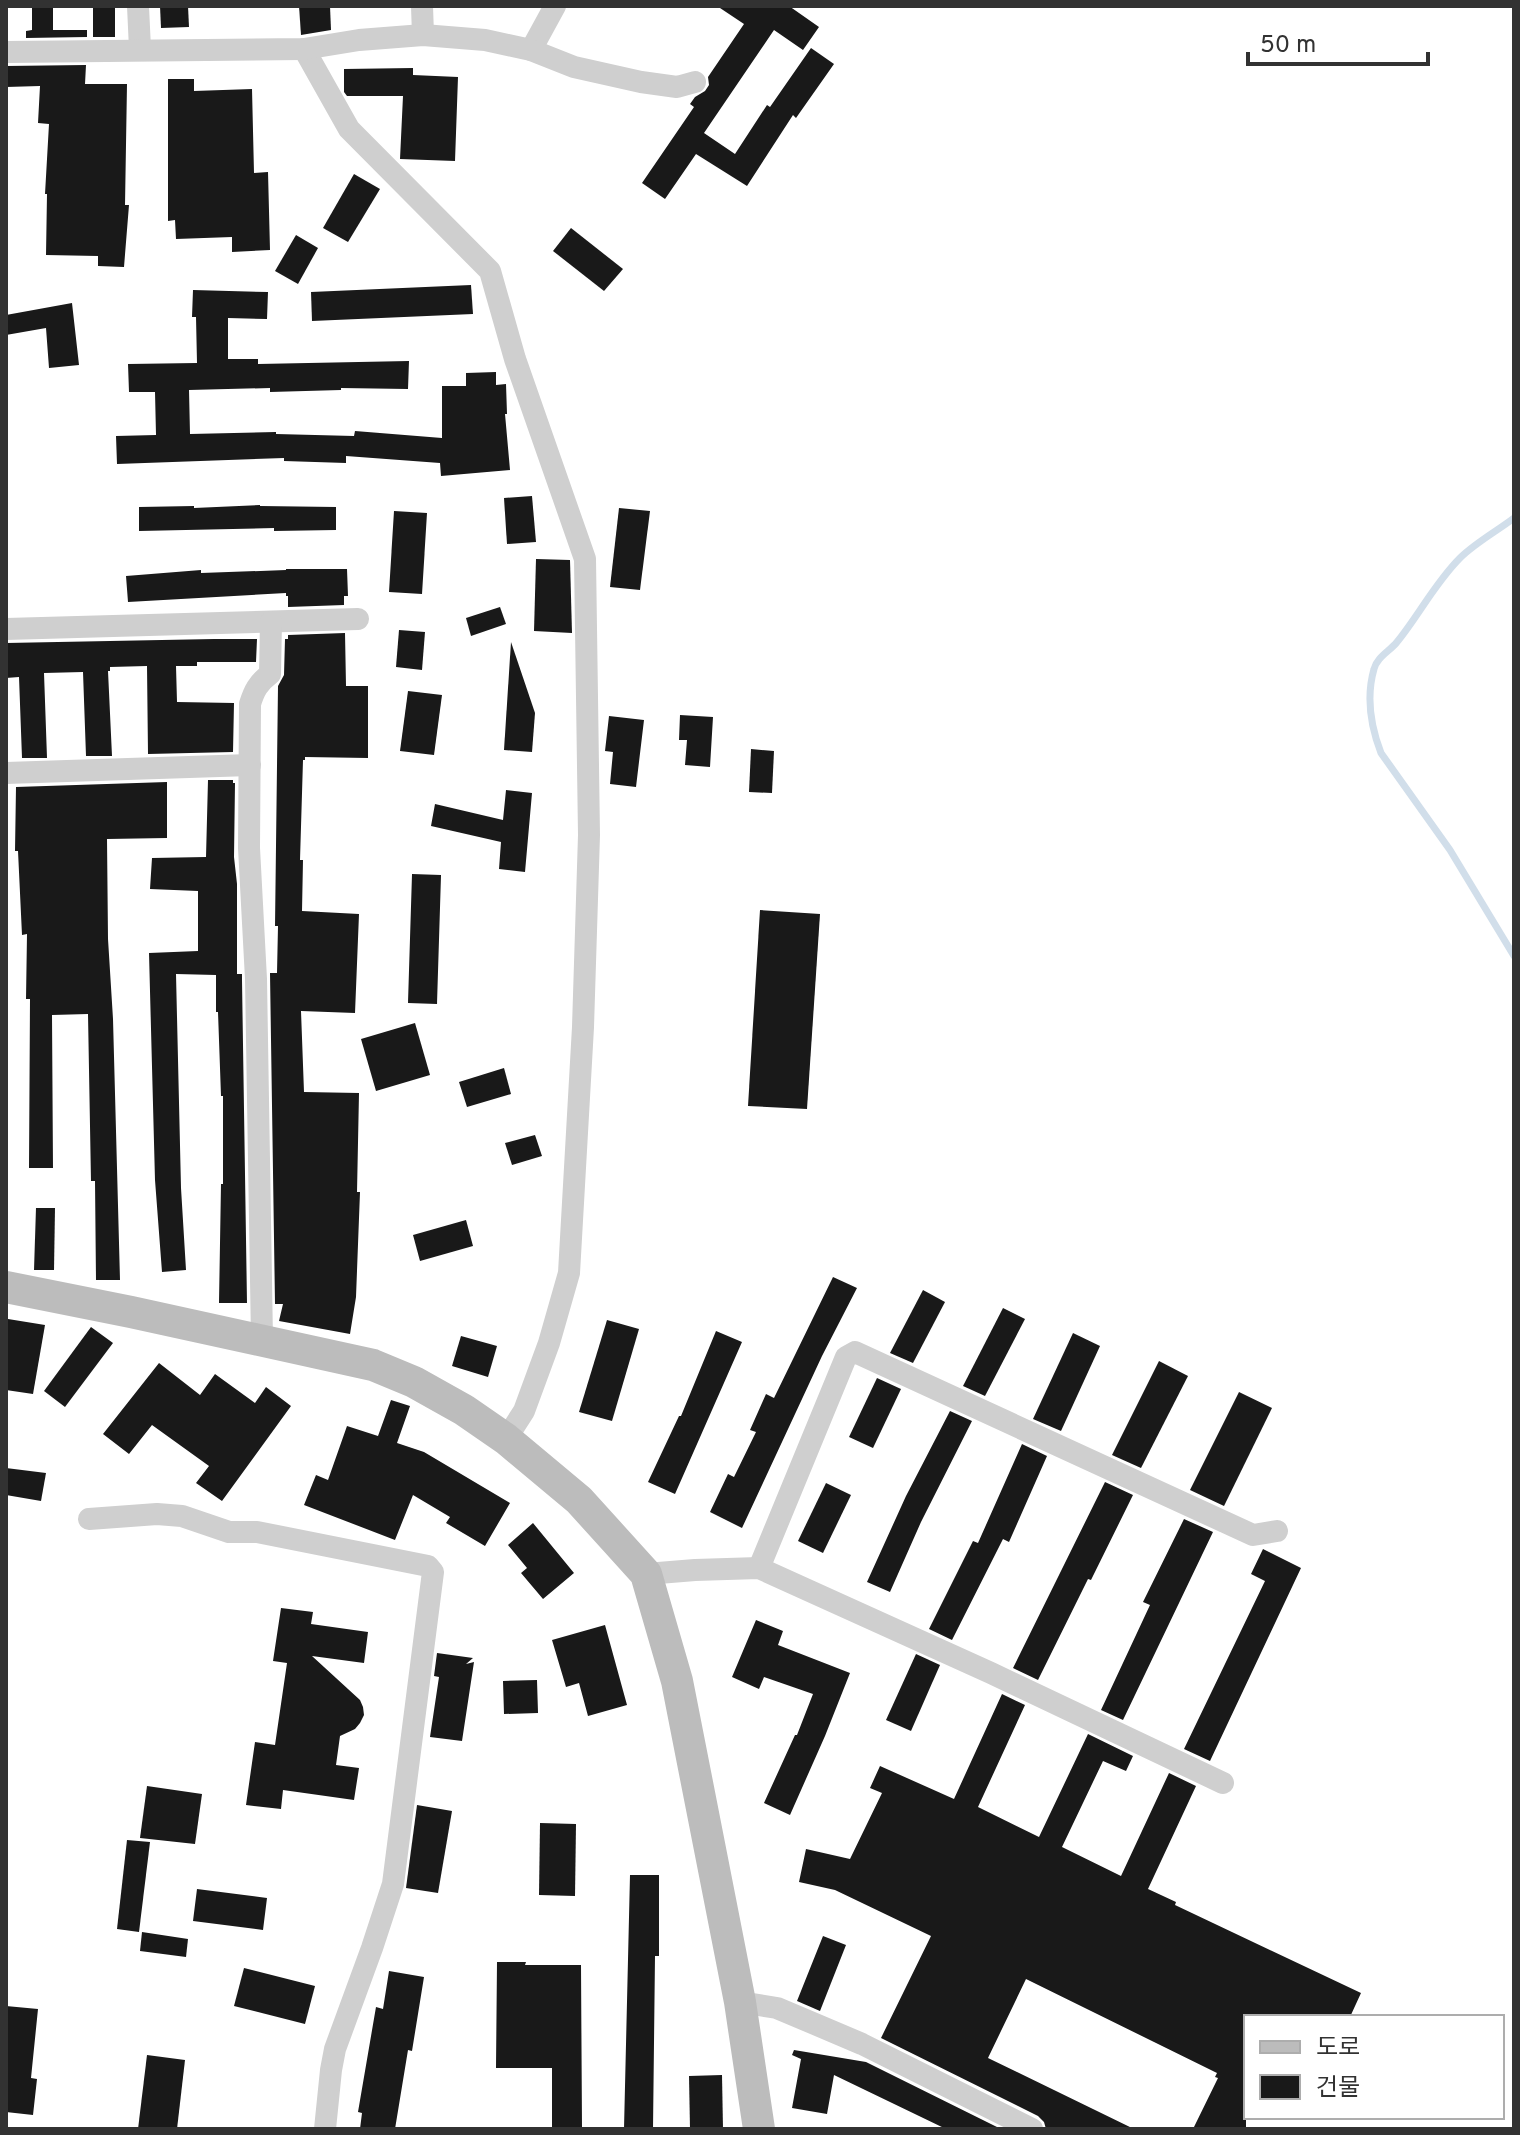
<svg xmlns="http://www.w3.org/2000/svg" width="1520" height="2135" font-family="Overpass,'Noto Sans KR',sans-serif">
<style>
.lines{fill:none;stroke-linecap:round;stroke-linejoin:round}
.stream{stroke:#d1deea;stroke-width:7}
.building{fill:#191919}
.street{stroke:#cfcfcf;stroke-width:22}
.secondary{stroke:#bcbcbc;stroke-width:32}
</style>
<rect width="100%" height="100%" fill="#fff"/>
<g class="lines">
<path class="stream" d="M 1514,518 C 1497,531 1475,543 1460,558 C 1435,583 1419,615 1397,642 C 1390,651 1377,657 1374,669 C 1366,697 1371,727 1381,753 L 1450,850 L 1514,956"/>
</g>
<g class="building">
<path d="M 32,6 L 53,6 L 53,30 L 87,30 L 87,37 L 26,38 L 26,31 L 32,30 Z"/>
<rect x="93" y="6" width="22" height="31"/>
<path d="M 160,6 L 188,6 L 189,27 L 161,28 Z"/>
<path d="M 299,6 L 330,6 L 331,30 L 301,35 Z"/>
<path d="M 717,6 L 789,6 L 819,27 L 803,50 L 774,30 L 704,133 L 735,154 L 767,105 L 770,107 L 811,48 L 834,64 L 796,118 L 793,115 L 747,186 L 696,154 L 665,199 L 642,183 L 694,107 L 690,104 L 695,97 L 705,91 L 709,85 L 708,77 L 744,24 Z"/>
<path d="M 86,65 L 85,84 L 127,84 L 125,205 L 129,205 L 124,267 L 98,266 L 98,256 L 46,255 L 47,194 L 45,194 L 49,124 L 38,123 L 40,86 L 6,87 L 6,66 Z"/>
<path d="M 413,68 L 413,75 L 458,77 L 455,161 L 400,159 L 403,96 L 347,96 L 344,92 L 344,69 Z"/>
<path d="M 168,79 L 194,79 L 194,91 L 252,89 L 254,173 L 268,172 L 270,250 L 232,252 L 232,237 L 176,239 L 175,220 L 168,221 Z"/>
<path d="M 354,174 L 380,189 L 348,242 L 323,228 Z"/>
<path d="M 571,228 L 623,269 L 604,291 L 553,251 Z"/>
<path d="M 296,235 L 318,248 L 298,284 L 275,271 Z"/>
<path d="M 471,285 L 473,314 L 312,321 L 311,292 Z"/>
<path d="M 193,290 L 268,292 L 267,319 L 228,318 L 228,359 L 258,359 L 258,364 L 409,361 L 408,389 L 341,388 L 341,390 L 270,392 L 270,388 L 189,390 L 190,434 L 276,432 L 276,434 L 354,436 L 355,431 L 442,438 L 442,386 L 466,386 L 466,373 L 496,372 L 496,385 L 506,384 L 507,414 L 505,414 L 510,470 L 441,476 L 440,463 L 346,456 L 346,463 L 284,461 L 284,458 L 117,464 L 116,436 L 156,435 L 155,392 L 129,392 L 128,364 L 197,363 L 196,317 L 192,317 Z"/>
<path d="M 72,303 L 79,365 L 49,368 L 46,328 L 6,335 L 6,315 Z"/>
<path d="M 532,496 L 536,542 L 507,544 L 504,498 Z"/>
<path d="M 260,505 L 260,506 L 336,507 L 336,530 L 274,531 L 274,528 L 139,531 L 139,507 L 194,506 L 194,508 Z"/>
<path d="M 619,508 L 650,511 L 640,590 L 610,587 Z"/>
<path d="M 394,511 L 427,513 L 422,594 L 389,592 Z"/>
<path d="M 536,559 L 570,560 L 572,633 L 534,631 Z"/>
<path d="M 286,569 L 347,569 L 348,596 L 344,596 L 344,605 L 288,607 L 288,596 L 286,596 L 286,593 L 128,602 L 126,576 L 201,570 L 201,573 L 286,570 Z"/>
<path d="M 500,607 L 506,624 L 471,636 L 466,618 Z"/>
<path d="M 399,630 L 425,632 L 422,670 L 396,667 Z"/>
<path d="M 345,633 L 346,686 L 368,686 L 368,758 L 305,757 L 305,760 L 303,760 L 300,860 L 303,860 L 302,911 L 359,914 L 355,1013 L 301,1011 L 304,1092 L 359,1093 L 357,1192 L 360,1192 L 356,1297 L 350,1334 L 279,1321 L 283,1304 L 275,1304 L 270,973 L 277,973 L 278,926 L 275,926 L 278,686 L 284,675 L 285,639 L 288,639 L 288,635 Z"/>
<path d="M 214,639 L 257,639 L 256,662 L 197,662 L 197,666 L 176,666 L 177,702 L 234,703 L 233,752 L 148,754 L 147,666 L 110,667 L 110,671 L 108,671 L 112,756 L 86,756 L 83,672 L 44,673 L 47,758 L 22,758 L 19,677 L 6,678 L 6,643 Z"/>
<path d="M 511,642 L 535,713 L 532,752 L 504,750 Z"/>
<path d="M 408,691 L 442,695 L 434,755 L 400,751 Z"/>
<path d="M 680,715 L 713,717 L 710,767 L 685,765 L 687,740 L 679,740 Z"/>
<path d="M 609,716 L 644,720 L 636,787 L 610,784 L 613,752 L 605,751 Z"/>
<path d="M 751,749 L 774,751 L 772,793 L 749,792 Z"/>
<path d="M 208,780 L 233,780 L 233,783 L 235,783 L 234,857 L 237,884 L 237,974 L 242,974 L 242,980 L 247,1303 L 219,1303 L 221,1184 L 223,1184 L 223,1096 L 221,1096 L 218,1012 L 216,1012 L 216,975 L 176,974 L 181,1188 L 186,1270 L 162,1272 L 155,1180 L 149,953 L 198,951 L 198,891 L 150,889 L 152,858 L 206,857 Z"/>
<path d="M 167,782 L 167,838 L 107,839 L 108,939 L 113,1019 L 120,1280 L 96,1280 L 95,1181 L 91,1181 L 88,1014 L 52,1015 L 53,1168 L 29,1168 L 30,999 L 26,999 L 27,934 L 22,935 L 18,851 L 15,851 L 16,787 Z"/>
<path d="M 506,790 L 532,793 L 525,872 L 499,869 L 501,842 L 431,826 L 435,804 L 503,820 Z"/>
<path d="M 412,874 L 441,875 L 437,1004 L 408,1003 Z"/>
<path d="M 760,910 L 820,914 L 807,1109 L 748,1106 Z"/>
<path d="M 415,1023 L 430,1075 L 376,1091 L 361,1039 Z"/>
<path d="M 504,1068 L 511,1094 L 467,1107 L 459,1082 Z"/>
<path d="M 535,1135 L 542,1156 L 512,1165 L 505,1143 Z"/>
<path d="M 36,1208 L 55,1208 L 54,1270 L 34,1270 Z"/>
<path d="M 466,1220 L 473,1246 L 420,1261 L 413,1235 Z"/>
<path d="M 833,1277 L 857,1288 L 822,1356 L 742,1528 L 710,1512 L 728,1474 L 734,1477 L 756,1432 L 750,1430 L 766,1394 L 774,1398 Z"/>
<path d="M 923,1290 L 945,1302 L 913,1363 L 890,1353 Z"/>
<path d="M 1003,1308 L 1025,1319 L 985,1396 L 963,1386 Z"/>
<path d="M 8,1319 L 45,1325 L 33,1394 L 6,1390 L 6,1334 Z"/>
<path d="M 607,1320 L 639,1329 L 612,1421 L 579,1412 Z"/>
<path d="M 91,1327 L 113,1343 L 65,1407 L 44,1391 Z"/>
<path d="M 716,1331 L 742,1342 L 675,1494 L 648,1482 L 679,1416 L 681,1416 Z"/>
<path d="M 1073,1333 L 1100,1346 L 1061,1431 L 1033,1419 Z"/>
<path d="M 461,1336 L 497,1346 L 488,1377 L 452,1366 Z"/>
<path d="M 1159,1361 L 1188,1376 L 1141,1468 L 1112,1455 Z"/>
<path d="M 159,1363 L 200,1395 L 215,1374 L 255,1403 L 266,1387 L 291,1406 L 222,1501 L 196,1483 L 209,1466 L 152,1425 L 129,1454 L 103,1434 Z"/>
<path d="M 877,1378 L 901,1389 L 873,1448 L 849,1437 Z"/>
<path d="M 1239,1392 L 1272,1408 L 1224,1506 L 1190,1490 Z"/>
<path d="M 391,1400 L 410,1406 L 397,1443 L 424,1452 L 510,1503 L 485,1546 L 446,1523 L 450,1517 L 413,1495 L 395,1540 L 304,1505 L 316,1475 L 328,1480 L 347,1426 L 378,1436 Z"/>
<path d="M 950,1411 L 972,1421 L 921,1522 L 890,1592 L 867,1582 L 906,1496 Z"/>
<path d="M 1022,1444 L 1047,1456 L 1009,1542 L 1003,1539 L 952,1640 L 929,1629 L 973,1541 L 978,1543 Z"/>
<path d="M 6,1468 L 46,1473 L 41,1501 L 6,1495 Z"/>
<path d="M 1105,1482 L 1133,1495 L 1091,1580 L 1088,1579 L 1038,1680 L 1013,1668 Z"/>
<path d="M 826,1483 L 851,1495 L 823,1553 L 798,1541 Z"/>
<path d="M 1184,1519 L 1213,1532 L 1123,1720 L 1101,1710 L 1150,1605 L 1143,1602 Z"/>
<path d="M 533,1523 L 574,1573 L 543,1599 L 521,1573 L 527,1568 L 508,1545 Z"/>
<path d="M 1263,1549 L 1301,1568 L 1210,1761 L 1184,1749 L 1265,1581 L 1251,1574 Z"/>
<path d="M 281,1608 L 313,1612 L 311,1624 L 368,1632 L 364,1663 L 312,1656 L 360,1700 L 363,1707 L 364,1715 L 360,1723 L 355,1729 L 340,1736 L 336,1765 L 359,1768 L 354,1800 L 283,1790 L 281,1809 L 246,1805 L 255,1742 L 275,1745 L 287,1663 L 273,1661 Z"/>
<path d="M 756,1620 L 783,1631 L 778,1645 L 850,1673 L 825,1736 L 790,1815 L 764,1803 L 795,1735 L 797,1735 L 813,1694 L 764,1677 L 759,1689 L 732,1677 Z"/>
<path d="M 605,1625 L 627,1705 L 588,1716 L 579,1683 L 566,1687 L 552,1640 Z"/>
<path d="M 437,1653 L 473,1658 L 466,1664 L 474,1662 L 462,1741 L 430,1737 L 439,1677 L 434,1676 Z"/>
<path d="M 916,1654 L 940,1665 L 911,1731 L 886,1720 Z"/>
<path d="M 537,1680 L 538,1713 L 504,1714 L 503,1681 Z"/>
<path d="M 1002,1694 L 1025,1705 L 978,1807 L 1039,1837 L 1088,1734 L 1133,1756 L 1126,1771 L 1103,1761 L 1062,1847 L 1121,1876 L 1169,1773 L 1196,1786 L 1148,1889 L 1176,1902 L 1175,1905 L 1361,1993 L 1350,2017 L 1246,2017 L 1246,2129 L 1193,2129 L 1218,2078 L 1215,2077 L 1217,2073 L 1026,1979 L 988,2058 L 1134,2129 L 1046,2129 L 1044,2122 L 1038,2116 L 881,2038 L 931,1936 L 835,1890 L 799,1882 L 806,1849 L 850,1859 L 882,1793 L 870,1788 L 880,1766 L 954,1799 Z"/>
<path d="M 147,1786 L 202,1794 L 195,1844 L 140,1838 Z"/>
<path d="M 417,1805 L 452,1811 L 438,1893 L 406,1888 Z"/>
<path d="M 540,1823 L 576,1824 L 575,1896 L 539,1895 Z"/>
<path d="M 127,1840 L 150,1842 L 139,1932 L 117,1929 Z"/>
<path d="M 630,1875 L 659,1875 L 659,1956 L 655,1956 L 653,2129 L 624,2129 Z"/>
<path d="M 197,1889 L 267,1898 L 263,1930 L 193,1921 Z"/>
<path d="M 142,1932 L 188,1939 L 186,1957 L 140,1951 Z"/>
<path d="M 823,1936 L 846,1945 L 820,2011 L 797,2001 Z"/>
<path d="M 497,1962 L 526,1962 L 525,1965 L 581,1965 L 582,2129 L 552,2129 L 552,2068 L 496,2068 Z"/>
<path d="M 244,1968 L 315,1986 L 305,2024 L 234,2006 Z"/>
<path d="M 389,1971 L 424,1977 L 412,2051 L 408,2050 L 395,2129 L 360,2129 L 362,2113 L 358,2112 L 376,2007 L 383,2009 Z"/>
<path d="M 6,2006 L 38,2009 L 31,2078 L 37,2079 L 33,2115 L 6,2112 Z"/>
<path d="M 794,2050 L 866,2062 L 1001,2129 L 946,2129 L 834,2075 L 827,2114 L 792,2108 L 801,2059 L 792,2055 Z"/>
<path d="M 147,2055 L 185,2060 L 177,2129 L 138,2129 Z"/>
<path d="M 722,2075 L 723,2129 L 690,2129 L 689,2076 Z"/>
</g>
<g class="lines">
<g class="street">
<path d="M 138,6 L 140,49"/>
<path d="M 422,6 L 423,35"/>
<path d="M 304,49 L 349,129 L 490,271 L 515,359 L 585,559 L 589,835 L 583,1027 L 569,1273 L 549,1343 L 524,1411 L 506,1439"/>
<path d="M 531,50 L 555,6"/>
<path d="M 6,52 L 304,49 L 359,40 L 423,35 L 485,40 L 531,50 L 574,67 L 641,82 L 677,87 L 695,82"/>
<path d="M 6,629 L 358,619"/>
<path d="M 6,773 L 250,765"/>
<path d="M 262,1340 L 256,979 L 249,848 L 250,704 C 254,691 258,683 270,674 L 271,622"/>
<path d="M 89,1519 L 157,1514 L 182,1516 L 229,1532 L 257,1532 L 428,1566 L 433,1572 L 393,1884 L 372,1948 L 335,2049 L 331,2070 L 325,2129"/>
<path d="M 759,1568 L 846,1357 L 855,1352 L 1253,1535 L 1277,1531"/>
<path d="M 646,1574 L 695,1570 L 759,1568 L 991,1673 L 1223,1783"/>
<path d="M 740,2002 L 777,2008 L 862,2044 L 1032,2129"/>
</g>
<path class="secondary" d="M 6,1287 L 131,1312 L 373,1365 L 414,1382 L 464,1410 L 506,1439 L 579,1500 L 608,1532 L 646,1574 L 677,1681 L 740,2002 L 759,2129"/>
</g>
<rect width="1520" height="2135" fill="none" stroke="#323232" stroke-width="16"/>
<rect x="1244" y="2015" width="260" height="104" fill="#ffffff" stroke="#adadad" stroke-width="2"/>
<rect x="1260" y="2041" width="40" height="12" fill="#bcbcbc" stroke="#adadad" stroke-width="2"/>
<text x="1316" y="2055" font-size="24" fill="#323232">도로</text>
<rect x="1260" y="2075" width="40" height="24" fill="#191919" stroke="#adadad" stroke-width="2"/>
<text x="1316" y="2095" font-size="24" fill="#323232">건물</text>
<path d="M1248 52v12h180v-12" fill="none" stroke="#323232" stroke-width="4"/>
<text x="1260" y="52" font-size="24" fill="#323232" stroke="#ffffff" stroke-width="6" paint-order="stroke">50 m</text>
</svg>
